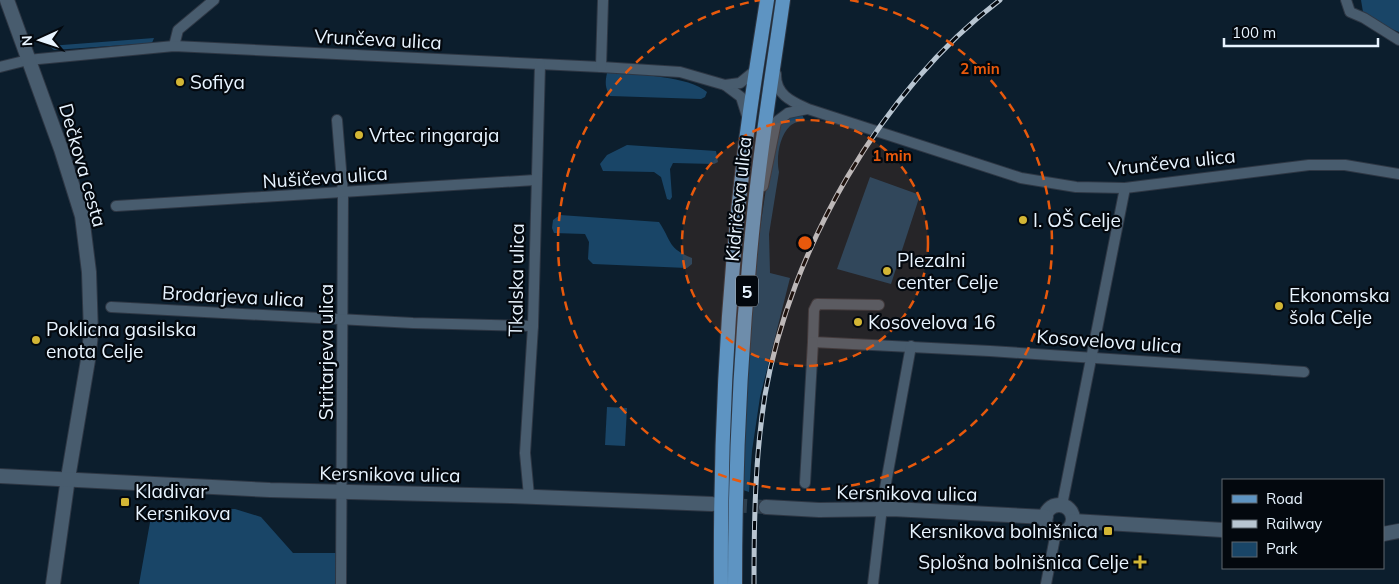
<svg xmlns="http://www.w3.org/2000/svg" width="1399" height="584" font-family="Mulish,sans-serif">
<style>
.green{fill:#194567}
.lines{fill:none;stroke-linecap:round;stroke-linejoin:round}
.tertiary-tunnel{stroke:#2d3e4c;stroke-width:14;stroke-dasharray:14 7;stroke-linecap:butt}
.minor-casing{stroke:#2e3744;stroke-width:12}
.tertiary-casing{stroke:#2e3744;stroke-width:16}
.primary-casing{stroke:#2e3744;stroke-width:16}
.minor{stroke:#485c6e;stroke-width:10}
.tertiary{stroke:#485c6e;stroke-width:14}
.primary{stroke:#5e94c2;stroke-width:14}
.rail-casing{stroke:#b8c5d1;stroke-width:5}
.rail{stroke:#03080e;stroke-width:3;stroke-dasharray:9;stroke-linecap:butt}
.ring{fill:none;stroke:#e8590c;stroke-width:2.5;stroke-dasharray:9 6}
.poi-dot{fill:#d3b635;stroke:#03080e;stroke-width:2}
.labels{text-anchor:middle;dominant-baseline:central;stroke-width:4.5;stroke-linejoin:round;paint-order:stroke}
.shield{fill:#03080e;stroke:#a3adb7;stroke-width:1}
.shield-label{font-size:18px;font-weight:bold;fill:#e8f4ff}
.street-label{font-size:19px;fill:#e8f4ff;stroke:#03080e}
.poi-label{font-size:19px;fill:#e8f4ff;stroke:#03080e;text-anchor:start}
.centre{fill:#e8590c;stroke:#03080e;stroke-width:2.5}
.ring-label{font-size:15px;text-anchor:middle;font-weight:bold;fill:#e8590c;stroke:#03080e;stroke-width:4.5;stroke-linejoin:round;paint-order:stroke}
</style>
<rect width="100%" height="100%" fill="#0c1e2d"/>
<g class="green">
<path d="M 1361,0 L 1399,0 L 1399,32 L 1364,18 Z"/>
<path d="M 154,38 L 152,43 L 54,50 L 49,46 Z"/>
<path d="M 613,72 C 638,75 689,76 707,92 L 705,97 L 701,99 L 610,96 C 605,88 605,82 607,73 Z"/>
<path d="M 802,114 L 804,119 C 800,122 794,122 790,126 C 779,136 776,159 779,172 L 769,234 L 770,273 L 790,278 L 760,397 L 752,451 L 749,492 L 743,490 L 743,423 L 754,269 L 774,135 C 780,120 786,117 802,114 Z"/>
<path d="M 627,145 L 716,151 L 718,162 L 714,164 L 673,163 L 670,169 L 672,197 L 670,200 L 667,199 L 661,177 L 654,172 L 603,171 L 600,164 L 607,155 Z"/>
<path d="M 870,177 L 920,195 L 891,284 L 837,269 Z"/>
<path d="M 560,215 L 659,222 C 672,241 667,248 692,258 L 692,264 L 687,268 L 593,264 L 588,259 L 589,242 L 585,234 L 554,233 L 552,228 L 553,220 Z"/>
<path d="M 607,407 L 627,408 L 625,446 L 605,445 Z"/>
<path d="M 235,509 L 261,517 L 293,553 L 338,553 L 337,584 L 139,584 L 152,511 Z"/>
</g>
<g class="lines">
<path class="tertiary-tunnel" d="M 712,504 L 766,507"/>
<defs>
<g id="minor">
<path d="M 1346,0 L 1350,12 L 1364,18 L 1399,40"/>
<path d="M 174,46 L 178,30 L 214,0"/>
<path d="M 0,67 L 28,60 L 174,46 L 601,67 L 680,72 L 725,85 L 741,97 L 747,116"/>
<path d="M 601,67 L 603,0"/>
<path d="M 776,74 C 775,95 793,102 808,109 L 1021,178 L 1076,187 L 1125,188 L 1309,165 L 1345,165 L 1399,174"/>
<path d="M 725,85 L 740,83 L 756,70"/>
<path d="M 337,120 L 343,194 L 341,584"/>
<path d="M 763,186 L 776,122 L 788,113 L 807,109"/>
<path d="M 116,206 L 535,180"/>
<path d="M 879,305 L 817,304 L 814,310 L 813,342 L 990,351 L 1304,372"/>
<path d="M 111,307 L 413,323 L 533,326"/>
<path d="M 805,483 L 813,342"/>
<path d="M 529,496 L 525,453 L 533,326 L 540,64"/>
<path d="M 1062,505 L 1125,188"/>
<path d="M 873,584 L 883,499 L 911,346"/>
<path d="M 1046,584 L 1056,532"/>
</g>
<g id="tertiary">
<path d="M 7,0 L 61,149 L 82,216 L 89,272 L 91,334 L 88,360 L 68,478 L 53,584"/>
<path d="M 0,476 L 270,490 L 511,496 L 712,504"/>
<circle cx="1059" cy="519" r="14"/>
<path d="M 766,507 L 819,510 L 892,509 L 1046,517"/>
<path d="M 1073,521 L 1223,530"/>
<path d="M 1383,534 L 1399,531"/>
</g>
<g id="primary">
<path d="M 721,584 C 720,442 727,298 744,157 C 750,105 759,52 767,0"/>
<path d="M 735,584 C 735,460 741,337 754,214 C 761,142 773,71 783,0"/>
</g>
</defs>
<use href="#minor" class="minor-casing"/>
<use href="#tertiary" class="tertiary-casing"/>
<use href="#primary" class="primary-casing"/>
<use href="#minor" class="minor"/>
<use href="#tertiary" class="tertiary"/>
<use href="#primary" class="primary"/>
<defs>
<path id="rail" d="M 754,584 C 754,520 755,458 765,395 C 790,250 882,89 1000,0"/>
</defs>
<use href="#rail" class="rail-casing"/>
<use href="#rail" class="rail"/>
</g>
<circle cx="805" cy="243" r="123" fill="#e8590c" fill-opacity=".12"/>
<g class="ring">
<circle cx="805" cy="243" r="123"/>
<path d="M850 0A247 247 0 1 1 760 0"/>
</g>
<g class="poi-dot">
<circle cx="180" cy="82" r="5"/>
<circle cx="359" cy="135" r="5"/>
<circle cx="1023" cy="220" r="5"/>
<circle cx="887" cy="271" r="5"/>
<circle cx="1279" cy="306" r="5"/>
<circle cx="858" cy="322" r="5"/>
<circle cx="36" cy="340" r="5"/>
<rect x="120" y="497" width="10" height="10" rx="2.5"/>
<rect x="1103" y="526" width="10" height="10" rx="2.5"/>
<path d="M1137.5 554.5h5v5h5v5h-5v5h-5v-5h-5v-5h5z"/>
</g>
<g class="labels">
<rect class="shield" x="736" y="275.5" width="22" height="31" rx="4"/>
<g class="shield-label">
<text x="747" y="291">5</text>
</g>
<g class="street-label">
<text transform="translate(378 39) rotate(3)">Vrunčeva ulica</text>
<text transform="translate(1172 162) rotate(-6)">Vrunčeva ulica</text>
<text transform="translate(83 165) rotate(74)">Dečkova cesta</text>
<text transform="translate(325 177) rotate(-4)">Nušičeva ulica</text>
<text transform="translate(738 199) rotate(-84)">Kidričeva ulica</text>
<text transform="translate(516 280) rotate(-89)">Tkalska ulica</text>
<text transform="translate(233 296) rotate(3)">Brodarjeva ulica</text>
<text transform="translate(1109 341) rotate(4)">Kosovelova ulica</text>
<text transform="translate(326 352) rotate(-90)">Stritarjeva ulica</text>
<text transform="translate(390 474) rotate(1)">Kersnikova ulica</text>
<text transform="translate(907 493) rotate(1)">Kersnikova ulica</text>
</g>
<g class="poi-label">
<text x="190" y="82">Sofiya</text>
<text x="369" y="135">Vrtec ringaraja</text>
<text x="1033" y="220">I. OŠ Celje</text>
<text x="897" y="260">Plezalni<tspan x="897" dy="22">center Celje</tspan></text>
<text x="1289" y="295">Ekonomska<tspan x="1289" dy="22">šola Celje</tspan></text>
<text x="868" y="322">Kosovelova 16</text>
<text x="46" y="329">Poklicna gasilska<tspan x="46" dy="22">enota Celje</tspan></text>
<text x="135" y="491">Kladivar<tspan x="135" dy="22">Kersnikova</tspan></text>
<text x="1098" y="531" text-anchor="end">Kersnikova bolnišnica</text>
<text x="1129" y="562" text-anchor="end">Splošna bolnišnica Celje</text>
</g>
</g>
<circle cx="805" cy="243" r="8" class="centre"/>
<g class="ring-label">
<text x="980" y="74">2 min</text>
<text x="892" y="161">1 min</text>
</g>
<rect x="1222" y="479" width="162" height="90" fill="#03080e" stroke="#5f666e"/>
<rect x="1232" y="495" width="25" height="8" fill="#5e94c2" stroke="#5f666e"/>
<text x="1266" y="504" font-size="15" fill="#e8f4ff">Road</text>
<rect x="1232" y="520" width="25" height="8" fill="#b8c5d1" stroke="#5f666e"/>
<text x="1266" y="529" font-size="15" fill="#e8f4ff">Railway</text>
<rect x="1232" y="542" width="25" height="15" fill="#194567" stroke="#5f666e"/>
<text x="1266" y="554" font-size="15" fill="#e8f4ff">Park</text>
<g transform="translate(40 40) rotate(267)" stroke="#03080e" stroke-width="4" paint-order="stroke">
<path d="M0-4L9 19L0 12L-9 19Z" fill="#e8f4ff"/>
<text y="-8" font-size="14" font-weight="bold" text-anchor="middle" fill="#e8f4ff">N</text>
</g>
<path d="M1224 38v8h154v-8" fill="none" stroke="#e8f4ff" stroke-width="2.5"/>
<text x="1232" y="38" font-size="15" fill="#e8f4ff" stroke="#03080e" stroke-width="4" paint-order="stroke">100 m</text>
</svg>
